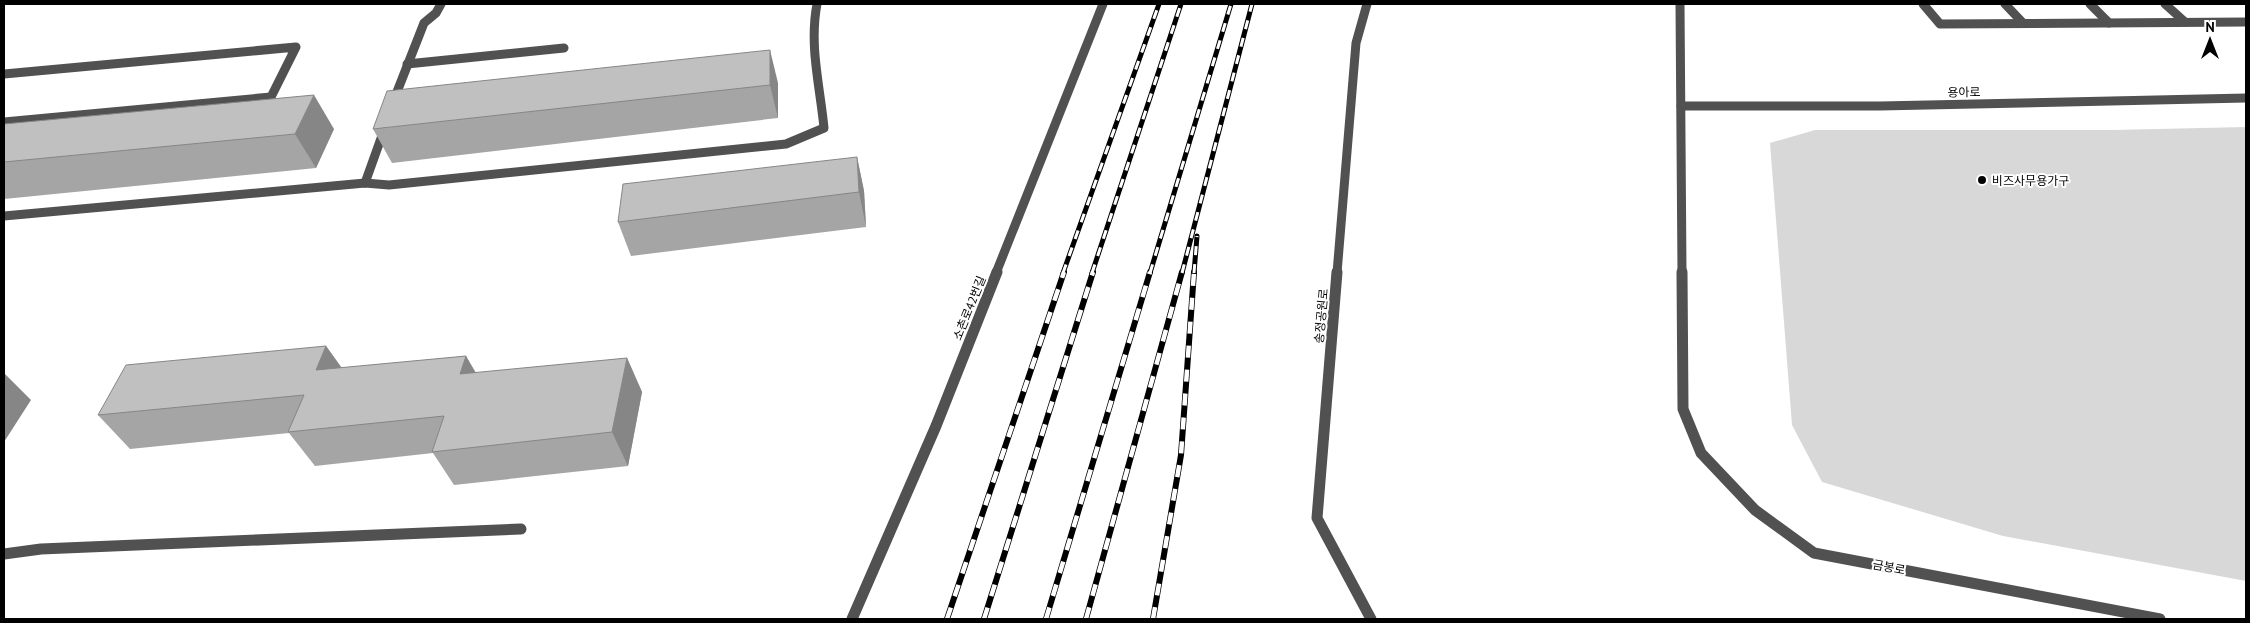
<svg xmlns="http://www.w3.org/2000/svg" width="2250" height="623" font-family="'PT Sans','Noto Sans KR',sans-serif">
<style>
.green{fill:#d8d8d8}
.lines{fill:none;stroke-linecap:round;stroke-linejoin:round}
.service-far1{stroke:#515151;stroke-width:9}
.service{stroke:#515151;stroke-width:11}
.minor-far1{stroke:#515151;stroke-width:9}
.minor{stroke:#515151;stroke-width:11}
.tertiary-far1{stroke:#515151;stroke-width:9}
.tertiary{stroke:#515151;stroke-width:11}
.rail-far1-casing{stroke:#000;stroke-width:5}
.rail-casing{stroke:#000;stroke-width:6}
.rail-far1{stroke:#fff;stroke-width:3;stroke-dasharray:9;stroke-linecap:butt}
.rail{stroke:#fff;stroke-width:4.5;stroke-dasharray:12;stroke-linecap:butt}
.wall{fill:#a5a5a5}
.shaded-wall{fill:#868686}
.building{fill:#c0c0c0;stroke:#868686}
.poi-dot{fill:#000;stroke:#fff;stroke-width:2}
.labels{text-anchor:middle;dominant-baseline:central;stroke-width:4;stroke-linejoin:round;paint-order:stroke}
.street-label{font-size:12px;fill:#000;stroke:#fff}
.poi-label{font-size:12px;fill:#000;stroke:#fff;text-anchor:start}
</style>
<rect width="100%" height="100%" fill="#fff"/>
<path class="green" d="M 2246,127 L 2246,581 L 2003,536 L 1822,482 L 1792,425 L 1770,143 L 1815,130 L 2112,130 Z"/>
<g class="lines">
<g class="service-far1">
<path d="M 1923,4 L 1940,24 L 2246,22"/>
<path d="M 2005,4 L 2023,23"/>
<path d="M 2090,4 L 2109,23"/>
<path d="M 2165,4 L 2185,22"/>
<path d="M 407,64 L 564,48"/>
<path d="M 4,74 L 296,47 L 271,97 L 4,122"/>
<path d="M 393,102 L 424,23 L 436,13 L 441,4"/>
<path d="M 365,183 L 384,130"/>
<path d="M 4,216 L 365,183 L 389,185 L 786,144 L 824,128 C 820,86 809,46 817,4"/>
</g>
<path class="service" d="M 4,554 L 41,549 L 521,529"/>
<g class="minor-far1">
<path d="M 1681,106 L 1880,106 L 2246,98"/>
<path d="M 996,273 L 1103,4"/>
<path d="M 1337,273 L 1356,43 L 1367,4"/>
</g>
<g class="minor">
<path d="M 1337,272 L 1317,518 L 1371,619"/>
<path d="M 852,619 L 936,426 L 997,272"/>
</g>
<path class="tertiary-far1" d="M 1680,4 L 1682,273"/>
<path class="tertiary" d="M 1682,272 L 1683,409 L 1701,453 L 1755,510 L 1814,553 L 2160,619"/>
<defs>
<g id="rail-far1">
<path d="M 1063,273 L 1159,4"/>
<path d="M 1092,273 L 1181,4"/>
<path d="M 1150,273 L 1231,4"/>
<path d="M 1182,273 L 1252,4"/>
<path d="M 1194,273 L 1197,236"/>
</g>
<g id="rail">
<path d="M 947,619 L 1064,272"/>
<path d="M 984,619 L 1093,272"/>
<path d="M 1046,619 L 1150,272"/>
<path d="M 1086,619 L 1182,272"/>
<path d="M 1153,619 L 1181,455 L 1194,272"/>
</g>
</defs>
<use href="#rail-far1" class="rail-far1-casing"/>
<use href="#rail" class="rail-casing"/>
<use href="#rail-far1" class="rail-far1"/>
<use href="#rail" class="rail"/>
</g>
<g class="wall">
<path d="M 778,83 L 778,118 L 392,163 L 373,129 Z"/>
<path d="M 4,124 L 334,129 L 316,168 L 4,199 Z"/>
<path d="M 857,157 L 864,191 L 866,227 L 631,256 L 618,222 Z"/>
<path d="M 326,346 L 342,368 L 466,356 L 475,373 L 627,358 L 642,392 L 628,466 L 454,485 L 433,453 L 315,466 L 289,433 L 130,449 L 98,415 Z"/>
</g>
<g class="shaded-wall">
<path d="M 770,50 L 778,83 L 778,118 L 770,85 Z"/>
<path d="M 314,95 L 334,129 L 316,168 L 295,134 Z"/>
<path d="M 857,157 L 864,191 L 866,227 L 859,192 Z"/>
<path d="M 326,346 L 350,380 L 316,370 Z"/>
<path d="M 466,356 L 486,390 L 460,374 Z"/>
<path d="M 627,358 L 642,392 L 628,466 L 612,432 Z"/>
<path d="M 4,373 L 31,400 L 4,442 Z"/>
</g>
<g class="building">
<path d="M 770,50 L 770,85 L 373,129 L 387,91 Z"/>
<path d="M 314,95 L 295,134 L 4,162 L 4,124 Z"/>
<path d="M 857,157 L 859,192 L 618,222 L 623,184 Z"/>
<path d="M 326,346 L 316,370 L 466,356 L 460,374 L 627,358 L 612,432 L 432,452 L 444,416 L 288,432 L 304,395 L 98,415 L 126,365 Z"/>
</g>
<circle class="poi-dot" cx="1982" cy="180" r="5"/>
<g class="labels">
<g class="street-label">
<text transform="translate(1964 92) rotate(-1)">용아로</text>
<text transform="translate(969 308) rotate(-68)">소촌로42번길</text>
<text transform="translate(1321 316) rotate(-85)">송정공원로</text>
<text transform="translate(1889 567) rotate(11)">금봉로</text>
</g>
<g class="poi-label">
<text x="1992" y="180">비즈사무용가구</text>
</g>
</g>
<rect width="2250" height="623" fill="none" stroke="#000000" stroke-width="10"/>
<g transform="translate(2210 40)" stroke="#ffffff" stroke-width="4" paint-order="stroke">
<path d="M0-4L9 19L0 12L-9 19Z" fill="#000000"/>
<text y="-8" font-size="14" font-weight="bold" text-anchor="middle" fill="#000000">N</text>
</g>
</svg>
